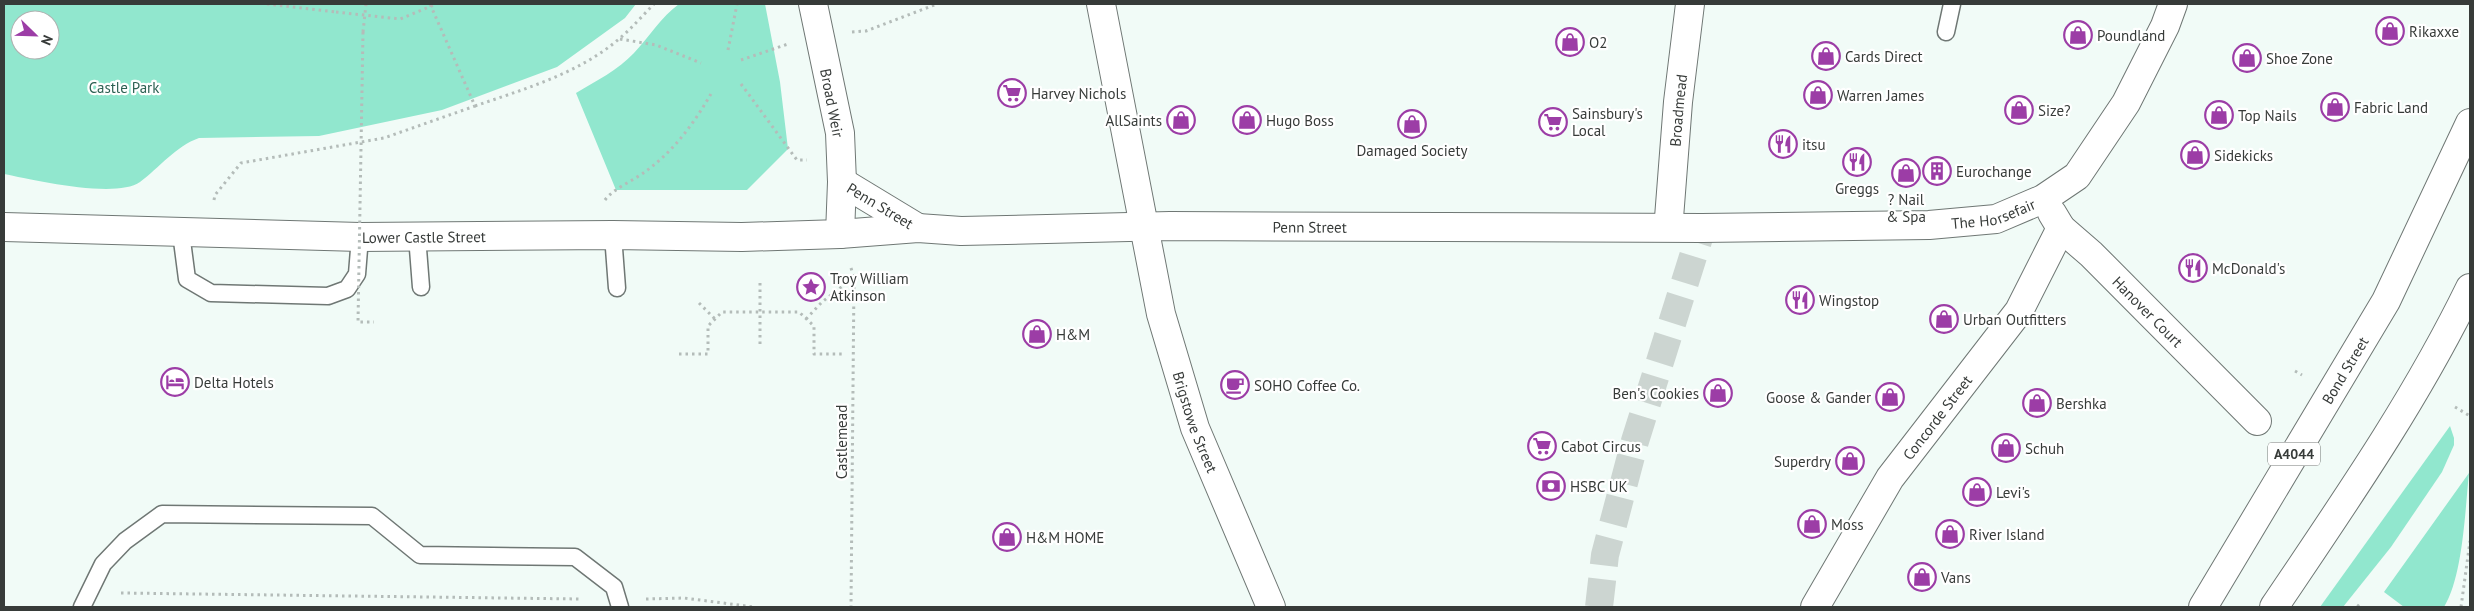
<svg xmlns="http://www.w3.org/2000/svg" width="2474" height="611" font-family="'PT Sans',sans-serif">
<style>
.green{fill:#91e7ce;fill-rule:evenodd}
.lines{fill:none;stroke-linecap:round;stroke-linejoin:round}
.street-tunnel{stroke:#ccd5d1;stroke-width:28;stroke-dasharray:28 14;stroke-linecap:butt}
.lane-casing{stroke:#6f7774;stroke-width:19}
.street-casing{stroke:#6f7774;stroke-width:30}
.secondary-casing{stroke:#6f7774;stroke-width:30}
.highway-casing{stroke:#6f7774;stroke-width:30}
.path{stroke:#b4bcb9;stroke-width:3;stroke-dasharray:2.5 4;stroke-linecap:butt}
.lane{stroke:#fff;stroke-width:16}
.street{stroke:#fff;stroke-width:28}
.secondary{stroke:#fff;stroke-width:28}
.highway{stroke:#fff;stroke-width:28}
.path-bridge{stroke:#b4bcb9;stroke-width:3;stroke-dasharray:2.5 4;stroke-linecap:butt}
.labels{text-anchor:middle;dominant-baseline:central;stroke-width:4.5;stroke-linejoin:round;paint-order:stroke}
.shield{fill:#fff;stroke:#737674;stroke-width:1}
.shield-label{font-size:14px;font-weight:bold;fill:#373b39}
.poi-label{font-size:15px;fill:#373b39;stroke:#fff;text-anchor:start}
.park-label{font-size:15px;fill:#2d6153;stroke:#fff}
.street-label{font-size:15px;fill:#373b39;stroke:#fff}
</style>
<rect width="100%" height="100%" fill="#f1fbf7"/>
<g class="green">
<path d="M 4,4 L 636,4 L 625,18 L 557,67 L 442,110 L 319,136 L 199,138 C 176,146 159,168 140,182 C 116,199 33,180 4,174 ZM 20,20 L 50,20 L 50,50 L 20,50 Z"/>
<path d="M 679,4 L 765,4 L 780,82 L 788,149 L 747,190 L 616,190 L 576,93 C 596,81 618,70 634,53 C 650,36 661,17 679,4 Z"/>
<path d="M 2450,426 L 2454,438 L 2454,445 L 2442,472 L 2391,547 L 2343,607 L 2320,607 Z"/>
<path d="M 2469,473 C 2465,511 2463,576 2444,607 L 2404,607 L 2384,592 Z"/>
</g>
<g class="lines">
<path class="street-tunnel" d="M 1599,607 L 1605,555 L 1635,441 L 1702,228"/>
<defs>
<g id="lane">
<path d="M 1946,32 L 1952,4"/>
<path d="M 181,233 L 187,279 L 211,293 L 328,296 L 347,289 L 357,274 L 360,237"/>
<path d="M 613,235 L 617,288"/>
<path d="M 417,236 L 421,287"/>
<path d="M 82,607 L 103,564 L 125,541 L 162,514 L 372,516 L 420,555 L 575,557 L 614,587 L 620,607"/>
</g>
<g id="street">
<path id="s1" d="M 1101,4 L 1161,314 L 1195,428 L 1271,607"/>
<path id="s2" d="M 842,182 L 918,228"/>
<path id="s3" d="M 2052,213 L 2061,228 L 2091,254 L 2257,421"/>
<path id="s4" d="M 1669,218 L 1678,102 L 1690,4"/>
<path id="s5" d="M 840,234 L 918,228 L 961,231 L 1170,226 L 1702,228 L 1929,225 L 1996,219 L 2043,199 L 2077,176 L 2126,103 L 2165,26 L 2173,4"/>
<path id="s6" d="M 1815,607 L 1890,478 L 2019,311 L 2061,228"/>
</g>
<g id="secondary">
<path id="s7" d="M 4,227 L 360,237 L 613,235 L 742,237 L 840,234 L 842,182 L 840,133 L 813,4"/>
</g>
<g id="highway">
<path id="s8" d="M 2203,607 L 2386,301 L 2470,123"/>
<path d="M 2274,607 C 2344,503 2415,401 2470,288"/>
</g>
</defs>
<use href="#lane" class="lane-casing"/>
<use href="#street" class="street-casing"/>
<use href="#secondary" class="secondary-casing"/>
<use href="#highway" class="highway-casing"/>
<g class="path">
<path d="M 267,4 L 336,12"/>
<path d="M 363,32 L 366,4"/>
<path d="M 852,32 L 866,31 L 937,4"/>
<path d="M 620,39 L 656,45 L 701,63"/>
<path d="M 728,50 L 737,4"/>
<path d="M 741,60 L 788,44"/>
<path d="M 741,84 L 797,160 L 807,160"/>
<path d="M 475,106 C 524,89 578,74 619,39 C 632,28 643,15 654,4"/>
<path d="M 214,200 L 215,195 L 241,163 L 384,138 L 475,106 L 430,4"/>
<path d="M 605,200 C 614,188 633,181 646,171 C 674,151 695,122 712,92"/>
<path d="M 851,268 L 854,278 L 851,607"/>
<path d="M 699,303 L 715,319"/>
<path d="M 806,319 L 822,302 L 853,278"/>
<path d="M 760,344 L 760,283"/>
<path d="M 679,354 L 708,354 L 708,326 L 722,312 L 799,312 L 814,326 L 814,354 L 842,354"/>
<path d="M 2295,371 L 2302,375"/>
<path d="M 2455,407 L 2470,416"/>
<path d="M 121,593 L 580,599"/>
<path d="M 646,599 L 684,598 L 754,607"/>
<path d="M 2357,605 L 2360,607"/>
<path d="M 2461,607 L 2470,541"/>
</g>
<use href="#lane" class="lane"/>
<use href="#street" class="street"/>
<use href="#secondary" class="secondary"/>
<use href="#highway" class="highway"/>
<g class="path-bridge">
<path d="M 336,12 L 400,19 L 436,4"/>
<path d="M 363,32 L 358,322 L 374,322"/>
</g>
</g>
<defs>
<symbol id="shop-ring" viewBox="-11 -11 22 22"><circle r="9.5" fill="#fff" stroke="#9c3da6" stroke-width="1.5"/><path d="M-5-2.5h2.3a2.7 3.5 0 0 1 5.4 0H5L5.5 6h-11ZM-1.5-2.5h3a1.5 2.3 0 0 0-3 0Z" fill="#9c3da6"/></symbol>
<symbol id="supermarket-ring" viewBox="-11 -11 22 22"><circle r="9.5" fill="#fff" stroke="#9c3da6" stroke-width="1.5"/><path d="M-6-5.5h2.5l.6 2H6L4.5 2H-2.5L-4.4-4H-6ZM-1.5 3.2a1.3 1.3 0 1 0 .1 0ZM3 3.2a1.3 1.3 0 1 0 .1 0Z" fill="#9c3da6"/></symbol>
<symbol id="restaurant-ring" viewBox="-11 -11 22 22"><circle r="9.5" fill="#fff" stroke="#9c3da6" stroke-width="1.5"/><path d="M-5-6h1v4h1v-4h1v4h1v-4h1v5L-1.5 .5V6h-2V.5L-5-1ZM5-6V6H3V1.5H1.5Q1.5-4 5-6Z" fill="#9c3da6"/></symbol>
<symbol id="building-ring" viewBox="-11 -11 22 22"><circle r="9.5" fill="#fff" stroke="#9c3da6" stroke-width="1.5"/><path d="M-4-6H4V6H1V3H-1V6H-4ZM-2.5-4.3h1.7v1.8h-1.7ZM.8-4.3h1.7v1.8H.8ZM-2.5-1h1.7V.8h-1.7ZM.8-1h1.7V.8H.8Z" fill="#9c3da6"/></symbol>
<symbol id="sight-ring" viewBox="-11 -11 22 22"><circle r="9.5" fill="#fff" stroke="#9c3da6" stroke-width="1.5"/><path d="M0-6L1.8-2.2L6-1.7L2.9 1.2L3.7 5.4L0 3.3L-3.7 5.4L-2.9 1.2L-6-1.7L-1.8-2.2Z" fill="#9c3da6"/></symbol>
<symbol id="hotel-ring" viewBox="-11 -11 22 22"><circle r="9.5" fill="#fff" stroke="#9c3da6" stroke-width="1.5"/><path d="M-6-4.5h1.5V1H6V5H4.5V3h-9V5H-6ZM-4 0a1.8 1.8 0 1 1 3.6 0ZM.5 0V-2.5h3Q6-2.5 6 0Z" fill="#9c3da6"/></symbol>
<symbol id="cafe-ring" viewBox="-11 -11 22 22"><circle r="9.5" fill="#fff" stroke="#9c3da6" stroke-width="1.5"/><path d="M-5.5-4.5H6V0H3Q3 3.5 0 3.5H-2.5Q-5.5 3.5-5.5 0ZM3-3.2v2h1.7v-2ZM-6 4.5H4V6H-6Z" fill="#9c3da6"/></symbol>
<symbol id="bank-ring" viewBox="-11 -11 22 22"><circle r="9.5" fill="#fff" stroke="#9c3da6" stroke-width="1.5"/><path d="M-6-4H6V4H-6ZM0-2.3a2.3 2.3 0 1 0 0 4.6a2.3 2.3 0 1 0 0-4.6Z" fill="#9c3da6"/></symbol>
</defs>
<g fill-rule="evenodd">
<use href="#shop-ring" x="2374" y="15" width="32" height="32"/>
<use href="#shop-ring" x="2062" y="19" width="32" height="32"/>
<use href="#shop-ring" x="1554" y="26" width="32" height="32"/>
<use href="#shop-ring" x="1810" y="40" width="32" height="32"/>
<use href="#shop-ring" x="2231" y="42" width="32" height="32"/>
<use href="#supermarket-ring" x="996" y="77" width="32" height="32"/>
<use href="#shop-ring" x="1802" y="79" width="32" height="32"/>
<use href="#shop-ring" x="2319" y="91" width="32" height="32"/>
<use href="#shop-ring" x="2003" y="94" width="32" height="32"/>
<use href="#shop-ring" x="2203" y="99" width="32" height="32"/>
<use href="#shop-ring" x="1165" y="104" width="32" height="32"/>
<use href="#shop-ring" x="1231" y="104" width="32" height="32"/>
<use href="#supermarket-ring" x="1537" y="106" width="32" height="32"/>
<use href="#shop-ring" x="1396" y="108" width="32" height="32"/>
<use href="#restaurant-ring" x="1767" y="128" width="32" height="32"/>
<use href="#shop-ring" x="2179" y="139" width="32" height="32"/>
<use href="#restaurant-ring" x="1841" y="146" width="32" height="32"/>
<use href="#building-ring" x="1921" y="155" width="32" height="32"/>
<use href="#shop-ring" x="1890" y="157" width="32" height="32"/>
<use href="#restaurant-ring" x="2177" y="252" width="32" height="32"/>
<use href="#sight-ring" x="795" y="271" width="32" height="32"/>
<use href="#restaurant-ring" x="1784" y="284" width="32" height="32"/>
<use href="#shop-ring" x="1928" y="303" width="32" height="32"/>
<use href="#shop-ring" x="1021" y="318" width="32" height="32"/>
<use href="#hotel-ring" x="159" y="366" width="32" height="32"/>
<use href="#cafe-ring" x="1219" y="369" width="32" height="32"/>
<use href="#shop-ring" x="1702" y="377" width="32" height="32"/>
<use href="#shop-ring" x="1874" y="381" width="32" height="32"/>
<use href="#shop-ring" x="2021" y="387" width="32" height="32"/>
<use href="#supermarket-ring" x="1526" y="430" width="32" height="32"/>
<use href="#shop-ring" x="1990" y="432" width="32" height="32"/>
<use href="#shop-ring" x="1834" y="445" width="32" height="32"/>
<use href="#bank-ring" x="1535" y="470" width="32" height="32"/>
<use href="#shop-ring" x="1961" y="476" width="32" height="32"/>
<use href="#shop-ring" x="1796" y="508" width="32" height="32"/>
<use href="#shop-ring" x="1934" y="518" width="32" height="32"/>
<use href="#shop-ring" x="991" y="521" width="32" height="32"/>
<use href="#shop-ring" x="1906" y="561" width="32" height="32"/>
</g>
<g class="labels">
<rect class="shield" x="2268" y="442.5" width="52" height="23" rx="4"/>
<g class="shield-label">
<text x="2294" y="454">A4044</text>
</g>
<g class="poi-label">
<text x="2409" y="31">Rikaxxe</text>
<text x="2097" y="35">Poundland</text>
<text x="1589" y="42">O2</text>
<text x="1845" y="56">Cards Direct</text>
<text x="2266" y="58">Shoe Zone</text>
<text x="1031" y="93">Harvey Nichols</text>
<text x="1837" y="95">Warren James</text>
<text x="2354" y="107">Fabric Land</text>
<text x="2038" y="110">Size?</text>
<text x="1572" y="113">Sainsbury's<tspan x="1572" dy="17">Local</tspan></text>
<text x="2238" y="115">Top Nails</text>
<text x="1162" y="120" text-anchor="end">AllSaints</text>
<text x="1266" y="120">Hugo Boss</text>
<text x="1802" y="144">itsu</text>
<text x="1412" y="150" text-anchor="middle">Damaged Society</text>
<text x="2214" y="155">Sidekicks</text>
<text x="1956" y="171">Eurochange</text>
<text x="1857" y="188" text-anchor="middle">Greggs</text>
<text x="1906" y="199" text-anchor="middle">? Nail<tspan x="1906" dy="17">&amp; Spa</tspan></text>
<text x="2212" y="268">McDonald's</text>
<text x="830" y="278">Troy William<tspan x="830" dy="17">Atkinson</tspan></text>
<text x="1819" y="300">Wingstop</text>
<text x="1963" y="319">Urban Outfitters</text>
<text x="1056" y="334">H&amp;M</text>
<text x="194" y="382">Delta Hotels</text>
<text x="1254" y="385">SOHO Coffee Co.</text>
<text x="1699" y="393" text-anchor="end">Ben's Cookies</text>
<text x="1871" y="397" text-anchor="end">Goose &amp; Gander</text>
<text x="2056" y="403">Bershka</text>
<text x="1561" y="446">Cabot Circus</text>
<text x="2025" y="448">Schuh</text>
<text x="1831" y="461" text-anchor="end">Superdry</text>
<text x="1570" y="486">HSBC UK</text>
<text x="1996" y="492">Levi's</text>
<text x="1831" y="524">Moss</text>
<text x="1969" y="534">River Island</text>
<text x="1026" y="537">H&amp;M HOME</text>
<text x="1941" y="577">Vans</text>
</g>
<g class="park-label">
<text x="124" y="87">Castle Park</text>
</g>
<g class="street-label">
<text transform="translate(832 103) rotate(79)">Broad Weir</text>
<text stroke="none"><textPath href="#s4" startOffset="108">Broadmead</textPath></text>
<text stroke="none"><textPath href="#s2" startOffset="45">Penn Street</textPath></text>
<text stroke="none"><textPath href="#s5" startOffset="1155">The Horsefair</textPath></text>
<text stroke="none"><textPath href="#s5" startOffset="470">Penn Street</textPath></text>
<text stroke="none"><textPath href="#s7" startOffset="420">Lower Castle Street</textPath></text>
<text stroke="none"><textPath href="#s3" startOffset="138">Hanover Court</textPath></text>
<text stroke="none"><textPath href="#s8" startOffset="276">Bond Street</textPath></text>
<text stroke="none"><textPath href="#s6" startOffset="226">Concorde Street</textPath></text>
<text stroke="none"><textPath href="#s1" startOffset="429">Brigstowe Street</textPath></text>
<text transform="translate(841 442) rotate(-90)">Castlemead</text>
</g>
</g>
<rect width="2474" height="611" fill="none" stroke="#373b39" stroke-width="10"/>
<g transform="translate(35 35) rotate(113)"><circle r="24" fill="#ffffff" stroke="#afb1b0"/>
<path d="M0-4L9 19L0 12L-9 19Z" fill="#9c3da6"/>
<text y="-8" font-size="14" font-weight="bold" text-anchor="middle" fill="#373b39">N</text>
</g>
</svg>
